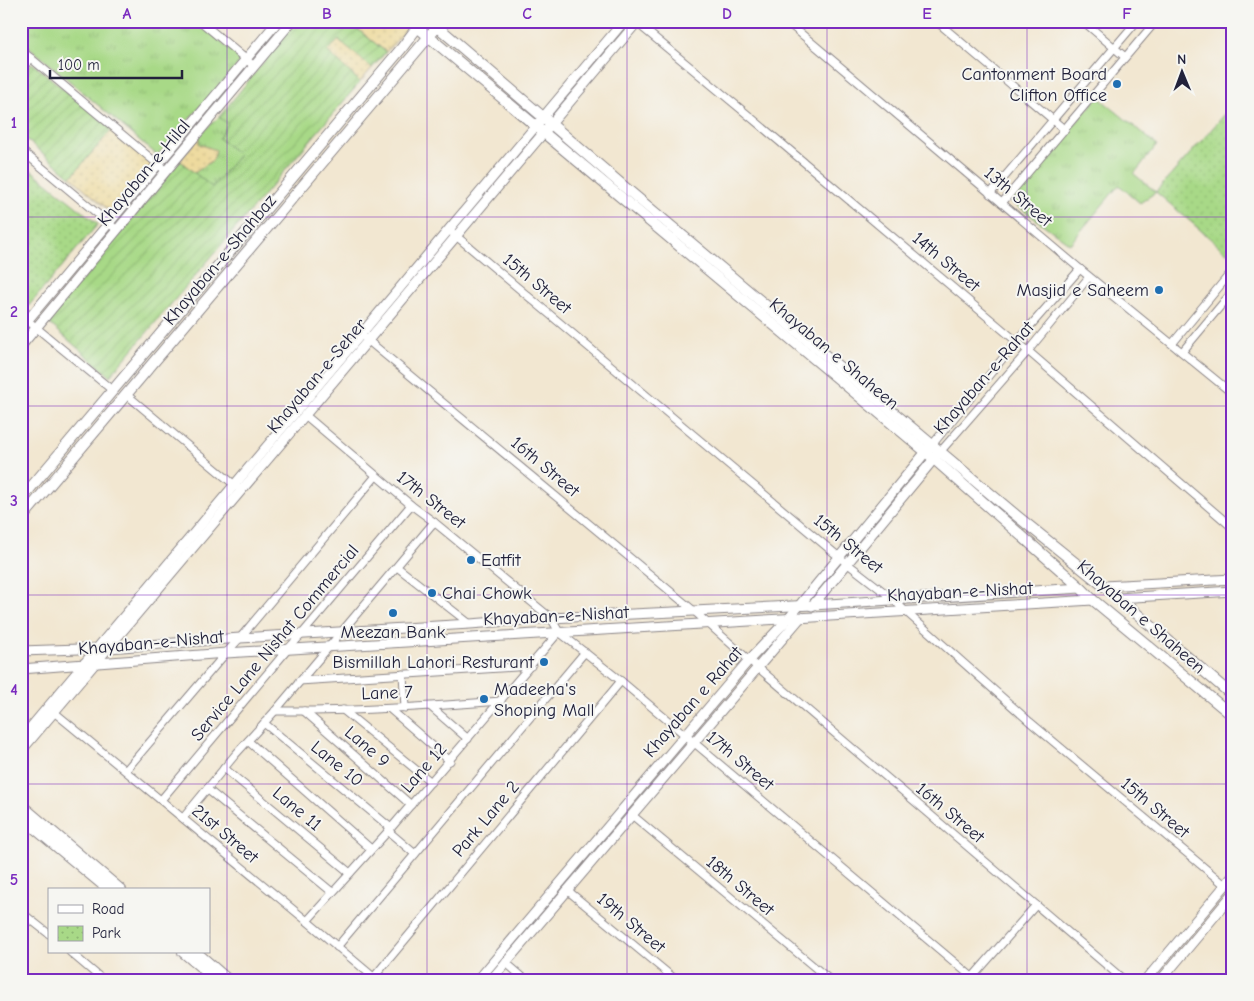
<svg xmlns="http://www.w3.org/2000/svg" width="1254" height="1001" font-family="'Comic Neue',sans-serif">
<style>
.grass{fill:url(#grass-tufts);stroke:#657e61}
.sand{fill:url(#sand-dots);stroke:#887e6c}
.park{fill:url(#park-dots);stroke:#657e61}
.garden{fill:url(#garden-furrows);stroke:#657e61}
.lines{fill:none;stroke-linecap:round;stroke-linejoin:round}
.minor-casing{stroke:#8a8486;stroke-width:9}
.tertiary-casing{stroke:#8a8486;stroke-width:11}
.secondary-casing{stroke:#8a8486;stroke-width:12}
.minor{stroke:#fff;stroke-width:7}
.tertiary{stroke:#fff;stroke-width:9}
.secondary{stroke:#fff;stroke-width:10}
.grid{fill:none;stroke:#7b2cbf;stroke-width:1;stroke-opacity:0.55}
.poi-dot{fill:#1f6fb2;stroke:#f6f6f2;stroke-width:2}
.labels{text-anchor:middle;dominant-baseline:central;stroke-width:4;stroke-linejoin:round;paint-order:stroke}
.poi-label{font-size:18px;fill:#22223b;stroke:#f6f6f2;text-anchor:end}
.street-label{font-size:18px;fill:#22223b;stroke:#f6f6f2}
.neatline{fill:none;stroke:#7b2cbf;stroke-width:2}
.grid-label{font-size:16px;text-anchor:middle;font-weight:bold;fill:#7b2cbf}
</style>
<defs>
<pattern id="grass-tufts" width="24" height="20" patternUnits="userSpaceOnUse" patternTransform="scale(1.25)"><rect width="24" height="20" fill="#a8d987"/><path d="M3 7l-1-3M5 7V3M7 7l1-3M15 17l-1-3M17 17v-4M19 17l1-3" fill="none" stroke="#90ba75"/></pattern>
<pattern id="sand-dots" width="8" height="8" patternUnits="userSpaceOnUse" patternTransform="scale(1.25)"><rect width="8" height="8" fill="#eeda9e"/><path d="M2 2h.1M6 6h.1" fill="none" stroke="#ccbb89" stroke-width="1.8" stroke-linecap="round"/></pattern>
<pattern id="park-dots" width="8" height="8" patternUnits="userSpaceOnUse" patternTransform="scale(1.25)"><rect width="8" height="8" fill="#a8d987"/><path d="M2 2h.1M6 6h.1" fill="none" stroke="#90ba75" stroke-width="1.8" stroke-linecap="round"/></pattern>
<pattern id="garden-furrows" width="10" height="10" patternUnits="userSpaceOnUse" patternTransform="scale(1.25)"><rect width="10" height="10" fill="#a8d987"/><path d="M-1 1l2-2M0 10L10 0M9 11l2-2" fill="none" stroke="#90ba75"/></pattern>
</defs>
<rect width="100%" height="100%" fill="#f6f6f2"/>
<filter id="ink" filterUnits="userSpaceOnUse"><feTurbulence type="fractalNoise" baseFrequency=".02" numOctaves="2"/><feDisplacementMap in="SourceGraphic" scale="10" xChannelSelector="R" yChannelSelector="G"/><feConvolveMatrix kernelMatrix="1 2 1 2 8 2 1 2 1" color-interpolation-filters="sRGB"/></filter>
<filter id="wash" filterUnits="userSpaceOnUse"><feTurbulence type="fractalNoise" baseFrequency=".0096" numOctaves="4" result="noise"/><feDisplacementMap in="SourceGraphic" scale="20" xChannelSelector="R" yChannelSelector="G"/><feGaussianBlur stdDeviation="1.12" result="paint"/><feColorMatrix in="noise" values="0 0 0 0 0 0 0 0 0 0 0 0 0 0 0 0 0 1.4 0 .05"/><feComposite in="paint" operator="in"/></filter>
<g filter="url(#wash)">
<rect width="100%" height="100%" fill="#f2e7d1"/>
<g class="grass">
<path d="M 21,21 L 196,21 L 242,60 L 157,155 L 21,40 Z"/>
<path d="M 1098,97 L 1157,145 L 1134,174 L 1156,192 L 1140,203 L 1119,185 L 1070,244 L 1009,200 Z"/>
<path d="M 219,117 L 229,124 L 219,138 L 239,155 L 212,188 L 194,173 L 213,160 L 199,144 L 199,135 Z"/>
</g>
<g class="sand">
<path d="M 353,21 L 405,21 L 410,26 L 386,52 L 351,24 Z"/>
<path d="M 339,40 L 372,68 L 360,82 L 326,51 Z"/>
<path d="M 112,129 L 155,164 L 112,213 L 71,177 Z"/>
<path d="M 199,137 L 199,144 L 216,150 L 213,160 L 194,173 L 180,161 Z"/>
</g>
<g class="park">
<path d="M 1233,105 L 1233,246 L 1227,253 L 1156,192 Z"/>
<path d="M 21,162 L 98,224 L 21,315 Z"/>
</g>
<g class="garden">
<path d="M 297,21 L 353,21 L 351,24 L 386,52 L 372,68 L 339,40 L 327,51 L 360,82 L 110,376 L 50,324 L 51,317 L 180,161 L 212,187 L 239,155 L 219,138 L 228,124 L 219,117 Z"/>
<path d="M 32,63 L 112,129 L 71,177 L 21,135 L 21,76 Z"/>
</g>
</g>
<g filter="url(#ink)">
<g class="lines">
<defs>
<g id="minor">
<path d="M 200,21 L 254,66"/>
<path d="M 786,21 L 1080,269 L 1233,394"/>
<path d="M 936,21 L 1065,130"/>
<path d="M 1083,21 L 1125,57"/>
<path d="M 637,23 L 748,115 L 1028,351 L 1233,528"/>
<path d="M 21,50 L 166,171"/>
<path d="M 21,70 L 31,58"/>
<path d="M 21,150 L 117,230"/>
<path d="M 990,194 L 1137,21"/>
<path d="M 1002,203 L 1156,21"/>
<path d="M 449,230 L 839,557 L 893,599 L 905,611 L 1030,722 L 1225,885"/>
<path d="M 27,320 L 112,390"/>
<path d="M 365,338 L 694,611 L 749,660 L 1124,980"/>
<path d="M 1172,344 L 1233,270"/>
<path d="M 1182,352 L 1233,291"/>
<path d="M 127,395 L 237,487"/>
<path d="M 305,415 L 411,505 L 434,522 L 551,618 L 559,632 L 621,681 L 972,977"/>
<path d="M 932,445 L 1017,341 L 1080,269"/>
<path d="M 940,452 L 1028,351 L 1089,277"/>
<path d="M 397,567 L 470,624"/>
<path d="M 403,674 L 405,708"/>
<path d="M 299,681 L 531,666"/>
<path d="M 431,707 L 468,739"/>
<path d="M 390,709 L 450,761"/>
<path d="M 343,710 L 431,782"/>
<path d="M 275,711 C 350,712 425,707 501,701"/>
<path d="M 304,711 L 411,805"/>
<path d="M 54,712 L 307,921 L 377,980"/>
<path d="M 264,723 L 391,828"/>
<path d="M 248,741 L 371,849"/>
<path d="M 224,768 L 350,873"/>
<path d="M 126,770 L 226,653 L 240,638 L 376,476"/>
<path d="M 207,789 L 332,892"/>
<path d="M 161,800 L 288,649 L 302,634 L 411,505"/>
<path d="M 632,815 L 830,980"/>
<path d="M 183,818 L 235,755 L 275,711 L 434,522"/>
<path d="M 388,831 L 415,854"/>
<path d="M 567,890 L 676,980"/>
<path d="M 21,912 L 49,934"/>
<path d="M 307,921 L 391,828 L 559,632"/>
<path d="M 337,947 L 585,652"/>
<path d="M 70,952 L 103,980"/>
<path d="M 505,962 L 526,980"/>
<path d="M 374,977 L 621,681"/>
<path d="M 970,980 L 1036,905"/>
</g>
<g id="tertiary">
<path d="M 21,328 L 278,21"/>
<path d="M 21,346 L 166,171 L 292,21"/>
<path d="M 1104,586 L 1233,579"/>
<path d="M 1118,598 L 1233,591"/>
<path d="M 812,606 L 938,454"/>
<path d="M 21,651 L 109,648 L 240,638 L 470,624 L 551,618 L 813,605 L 1081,588"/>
<path d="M 21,669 L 226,653 L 1093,600"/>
<path d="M 21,739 L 624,21"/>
<path d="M 21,751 L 638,21"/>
<path d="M 478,980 L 749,660 L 789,618 L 929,448"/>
<path d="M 491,980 L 801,617"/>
<path d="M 1146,980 L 1233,876"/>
<path d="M 1161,980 L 1233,894"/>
</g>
<g id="secondary">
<path d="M 410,21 L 926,452 L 1081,588 L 1093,600 L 1233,716"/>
<path d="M 431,21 L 628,190 L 1017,516 L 1115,595 L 1233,696"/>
<path d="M 21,499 L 401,49 L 422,21"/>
<path d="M 21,519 L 442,21"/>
<path d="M 21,805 L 121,890"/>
<path d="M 21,817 L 109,890"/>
<path d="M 183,952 L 216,980"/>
<path d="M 196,952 L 228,980"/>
</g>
</defs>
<use href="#minor" class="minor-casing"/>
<use href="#tertiary" class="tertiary-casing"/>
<use href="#secondary" class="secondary-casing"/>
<use href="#minor" class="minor"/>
<use href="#tertiary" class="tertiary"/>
<use href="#secondary" class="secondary"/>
</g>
</g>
<path class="grid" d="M 227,21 L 227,980M 427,21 L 427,980M 627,21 L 627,980M 827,21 L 827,980M 1027,21 L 1027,980M 21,217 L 1233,217M 21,406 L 1233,406M 21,595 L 1233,595M 21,784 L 1233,784"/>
<g class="poi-dot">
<circle cx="1117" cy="84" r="5"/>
<circle cx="1159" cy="290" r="5"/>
<circle cx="471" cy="560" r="5"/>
<circle cx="432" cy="593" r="5"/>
<circle cx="393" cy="613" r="5"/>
<circle cx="544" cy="662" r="5"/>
<circle cx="484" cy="699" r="5"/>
</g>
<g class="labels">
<g class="poi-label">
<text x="1107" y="74">Cantonment Board<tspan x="1107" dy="21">Clifton Office</tspan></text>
<text x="1149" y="290">Masjid e Saheem</text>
<text x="481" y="560" text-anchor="start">Eatfit</text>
<text x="442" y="593" text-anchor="start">Chai Chowk</text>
<text x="393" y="632" text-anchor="middle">Meezan Bank</text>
<text x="534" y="662">Bismillah Lahori Resturant</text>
<text x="494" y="689" text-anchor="start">Madeeha's<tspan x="494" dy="21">Shoping Mall</tspan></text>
</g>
<g class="street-label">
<text transform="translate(144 173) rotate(-50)">Khayaban-e-Hilal</text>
<text transform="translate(1018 197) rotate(40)">13th Street</text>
<text transform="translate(220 260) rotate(-50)">Khayaban-e-Shahbaz</text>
<text transform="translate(946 262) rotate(40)">14th Street</text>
<text transform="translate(537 284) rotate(40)">15th Street</text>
<text transform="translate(834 354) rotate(40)">Khayaban e Shaheen</text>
<text transform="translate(317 376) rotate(-50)">Khayaban-e-Seher</text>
<text transform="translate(984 378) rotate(-49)">Khayaban-e-Rahat</text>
<text transform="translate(545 467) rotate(40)">16th Street</text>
<text transform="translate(431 500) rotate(38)">17th Street</text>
<text transform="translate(848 544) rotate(39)">15th Street</text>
<text transform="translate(960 592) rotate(-3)">Khayaban-e-Nishat</text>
<text transform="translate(556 616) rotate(-3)">Khayaban-e-Nishat</text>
<text transform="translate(1141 617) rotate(41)">Khayaban e Shaheen</text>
<text transform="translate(151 643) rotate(-5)">Khayaban-e-Nishat</text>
<text transform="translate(275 643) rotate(-50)">Service Lane Nishat Commercial</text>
<text transform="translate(387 693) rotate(-2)">Lane 7</text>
<text transform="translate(693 702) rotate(-49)">Khayaban e Rahat</text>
<text transform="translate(367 747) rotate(41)">Lane 9</text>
<text transform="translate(740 761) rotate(40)">17th Street</text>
<text transform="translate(337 764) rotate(39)">Lane 10</text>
<text transform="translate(424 768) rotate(-49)">Lane 12</text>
<text transform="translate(1155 808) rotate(40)">15th Street</text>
<text transform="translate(297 809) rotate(40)">Lane 11</text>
<text transform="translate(950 813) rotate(40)">16th Street</text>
<text transform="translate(486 819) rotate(-50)">Park Lane 2</text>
<text transform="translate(225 834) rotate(40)">21st Street</text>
<text transform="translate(740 886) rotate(40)">18th Street</text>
<text transform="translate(631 923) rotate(40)">19th Street</text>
</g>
</g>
<rect width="1254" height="1001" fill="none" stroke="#f6f6f2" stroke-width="55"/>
<rect x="48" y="888" width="162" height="65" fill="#f6f6f2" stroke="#a1a1a9"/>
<rect x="58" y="905" width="25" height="8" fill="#ffffff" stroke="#a1a1a9"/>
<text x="92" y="914" font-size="15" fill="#22223b">Road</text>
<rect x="58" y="926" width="25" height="15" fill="url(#park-dots)" stroke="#a1a1a9"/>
<text x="92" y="938" font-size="15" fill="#22223b">Park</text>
<g transform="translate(1182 72) rotate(359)" stroke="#f6f6f2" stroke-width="4" paint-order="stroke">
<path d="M0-4L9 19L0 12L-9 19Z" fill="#22223b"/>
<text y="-8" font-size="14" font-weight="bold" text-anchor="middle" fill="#22223b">N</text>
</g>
<path d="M50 70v8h132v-8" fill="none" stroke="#22223b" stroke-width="2.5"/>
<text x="58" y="70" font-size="15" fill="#22223b" stroke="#f6f6f2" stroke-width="4" paint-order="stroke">100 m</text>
<rect x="28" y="28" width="1198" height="946" class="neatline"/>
<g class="grid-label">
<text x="127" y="19">A</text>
<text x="327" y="19">B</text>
<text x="527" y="19">C</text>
<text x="727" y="19">D</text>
<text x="927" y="19">E</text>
<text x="1127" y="19">F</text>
<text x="14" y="128">1</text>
<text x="14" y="317">2</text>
<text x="14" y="506">3</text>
<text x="14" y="695">4</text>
<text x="14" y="885">5</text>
</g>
</svg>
